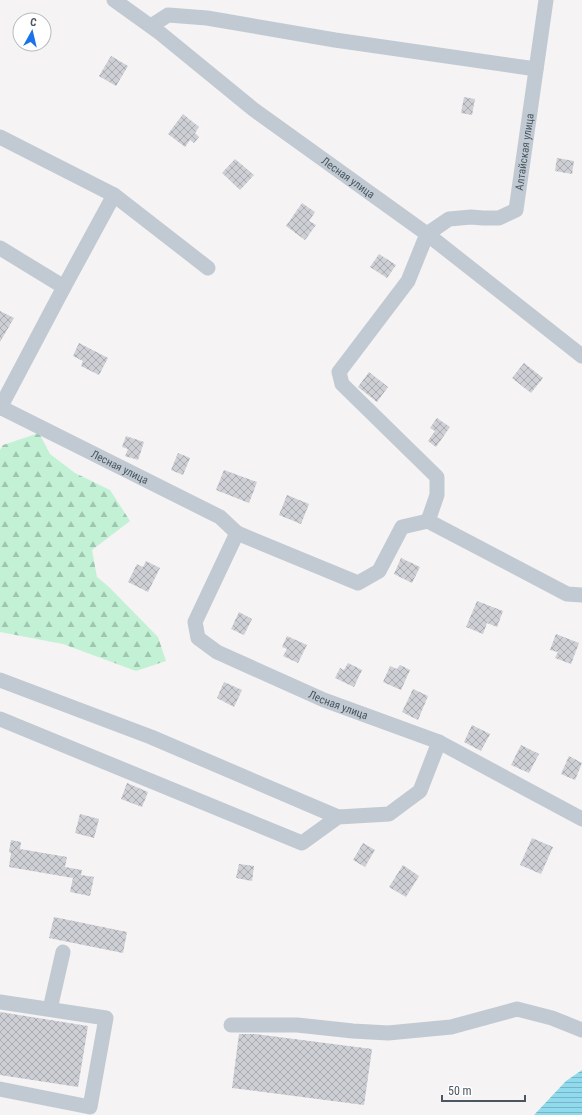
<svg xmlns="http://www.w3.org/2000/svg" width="582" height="1115" font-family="'Roboto Condensed',sans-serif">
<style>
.forest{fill:url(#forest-firs)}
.water{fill:url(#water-rules)}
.building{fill:url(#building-cross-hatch)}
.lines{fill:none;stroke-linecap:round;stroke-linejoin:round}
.minor{stroke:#c1cad2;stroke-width:15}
.labels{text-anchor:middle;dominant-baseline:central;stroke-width:3.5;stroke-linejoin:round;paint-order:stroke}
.street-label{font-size:11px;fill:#4a5661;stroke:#fff}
</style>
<defs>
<pattern id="forest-firs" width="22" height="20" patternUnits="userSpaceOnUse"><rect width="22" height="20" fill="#c3f1d5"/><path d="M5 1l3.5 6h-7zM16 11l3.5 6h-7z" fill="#a0c6b0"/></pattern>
<pattern id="water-rules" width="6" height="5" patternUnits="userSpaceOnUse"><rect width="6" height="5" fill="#90daee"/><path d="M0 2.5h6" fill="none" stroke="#78b4c4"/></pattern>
<pattern id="building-cross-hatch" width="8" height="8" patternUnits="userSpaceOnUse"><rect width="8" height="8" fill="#cdcfd5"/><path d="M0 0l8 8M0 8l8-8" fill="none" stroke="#a8abb0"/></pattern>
</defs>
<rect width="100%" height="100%" fill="#f5f3f3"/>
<path class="forest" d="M 39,433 L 50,454 L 75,473 L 110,490 L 130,521 L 92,550 L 97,577 L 109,587 L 158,637 L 166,661 L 136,671 L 63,644 L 0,632 L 0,450 L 3,445 Z"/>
<path class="water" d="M 582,1070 L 582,1115 L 534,1115 L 566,1081 Z"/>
<g class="building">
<path d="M 111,56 L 128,66 L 116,86 L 99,76 Z"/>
<path d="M 464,97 L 475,99 L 472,115 L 461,113 Z"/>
<path d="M 183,114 L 199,127 L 195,133 L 199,137 L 194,143 L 190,140 L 185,147 L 168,134 Z"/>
<path d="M 557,158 L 574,161 L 572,174 L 555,171 Z"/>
<path d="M 235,159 L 254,175 L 240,190 L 222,173 Z"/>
<path d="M 302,203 L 315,212 L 309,221 L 316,225 L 305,240 L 286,226 Z"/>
<path d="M 379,254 L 396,265 L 387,278 L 370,267 Z"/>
<path d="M 0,311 L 14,318 L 0,342 Z"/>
<path d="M 79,343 L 108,358 L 99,375 L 81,366 L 83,361 L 73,356 Z"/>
<path d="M 524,363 L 543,378 L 531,393 L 512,378 Z"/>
<path d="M 369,372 L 388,387 L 377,402 L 358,387 Z"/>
<path d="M 437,418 L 450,427 L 436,447 L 428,441 L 435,431 L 430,428 Z"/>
<path d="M 126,436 L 144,442 L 138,460 L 125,456 L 128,449 L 122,447 Z"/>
<path d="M 178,453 L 190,458 L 183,475 L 171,470 Z"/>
<path d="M 224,470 L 257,482 L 249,503 L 216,490 Z"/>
<path d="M 287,495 L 309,504 L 301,524 L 279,515 Z"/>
<path d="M 401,558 L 420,567 L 412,583 L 394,574 Z"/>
<path d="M 146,561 L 160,568 L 148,592 L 128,582 L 137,564 L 143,567 Z"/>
<path d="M 477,601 L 503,611 L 497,627 L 487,623 L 483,634 L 466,627 Z"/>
<path d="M 239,612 L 252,619 L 244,635 L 231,629 Z"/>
<path d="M 556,634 L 579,643 L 571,664 L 555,658 L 558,652 L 550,650 Z"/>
<path d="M 287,636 L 307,645 L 298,663 L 283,656 L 287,649 L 282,647 Z"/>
<path d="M 348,663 L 362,670 L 354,687 L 335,678 L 340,668 L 344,670 Z"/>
<path d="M 400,665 L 410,670 L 401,690 L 383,682 L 390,666 L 397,669 Z"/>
<path d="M 224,682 L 242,690 L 234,707 L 217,698 Z"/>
<path d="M 413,689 L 428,696 L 418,720 L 402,712 Z"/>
<path d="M 472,725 L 490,734 L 481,751 L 464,742 Z"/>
<path d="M 521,745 L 539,754 L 529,773 L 511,765 Z"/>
<path d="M 569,756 L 582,763 L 575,780 L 561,774 Z"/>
<path d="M 127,783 L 148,792 L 142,807 L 121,799 Z"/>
<path d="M 80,814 L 99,819 L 94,838 L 75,833 Z"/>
<path d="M 532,838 L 553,847 L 541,874 L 520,865 Z"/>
<path d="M 11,840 L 21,842 L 20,849 L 67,857 L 65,867 L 82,870 L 81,875 L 94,877 L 90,896 L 70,892 L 73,878 L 9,867 L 11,853 L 9,852 Z"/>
<path d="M 363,843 L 375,850 L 365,867 L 353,860 Z"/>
<path d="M 239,864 L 254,866 L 252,881 L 236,878 Z"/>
<path d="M 403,865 L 419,876 L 406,897 L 389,887 Z"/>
<path d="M 54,917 L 127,932 L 123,953 L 49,938 Z"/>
<path d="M 0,1012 L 88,1026 L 78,1087 L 0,1075 Z"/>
<path d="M 239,1034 L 255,1034 L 372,1049 L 364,1105 L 232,1088 Z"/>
</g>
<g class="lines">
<g class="minor">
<path id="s1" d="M 114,0 L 160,33 L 253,109 L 427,234 L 582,356"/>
<path d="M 151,26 L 168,15 L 207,18 L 335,40 L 536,69"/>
<path d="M 0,137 L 114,195 L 208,268"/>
<path d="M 0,248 L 64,287 L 0,408"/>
<path d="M 64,287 L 114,195"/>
<path id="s2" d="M 0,407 L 220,517 L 237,533 L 195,622 L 198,638 L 217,652 L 324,700 L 439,742 L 582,819"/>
<path id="s3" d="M 428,521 L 437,495 L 437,477 L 342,384 L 339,372 L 408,281 L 427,234 L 449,219 L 471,217 L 483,218 L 499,218 L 516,210 L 546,0"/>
<path d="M 237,533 L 358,583 L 379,571 L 402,527 L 428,521 L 567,594 L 582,595"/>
<path d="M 0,680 L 151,737 L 338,817"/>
<path d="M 0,719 L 302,843 L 338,817 L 389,814 L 420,791 L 439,742"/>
<path d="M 0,1002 L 106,1018 L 90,1107 L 0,1089"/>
<path d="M 50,1009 L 63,952"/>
<path d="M 231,1025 L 297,1025 L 353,1031 L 388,1033 L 451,1027 L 517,1009 L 552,1018 L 582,1030"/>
</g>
</g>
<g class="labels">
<g class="street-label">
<text stroke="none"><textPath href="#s3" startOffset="510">Алтайская улица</textPath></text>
<text stroke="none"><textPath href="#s1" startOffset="294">Лесная улица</textPath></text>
<text stroke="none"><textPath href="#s2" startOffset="134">Лесная улица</textPath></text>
<text stroke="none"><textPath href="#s2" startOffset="540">Лесная улица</textPath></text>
</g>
</g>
<g transform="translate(32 32) rotate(8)"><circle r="19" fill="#ffffff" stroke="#b7bbc0"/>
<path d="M0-3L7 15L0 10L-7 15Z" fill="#1a73e8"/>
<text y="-6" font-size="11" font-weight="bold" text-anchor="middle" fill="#4a5661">С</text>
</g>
<path d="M442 1095v6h83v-6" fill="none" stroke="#4a5661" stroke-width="2"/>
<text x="448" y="1095" font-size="12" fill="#4a5661" stroke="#ffffff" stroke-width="3" paint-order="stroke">50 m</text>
</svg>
